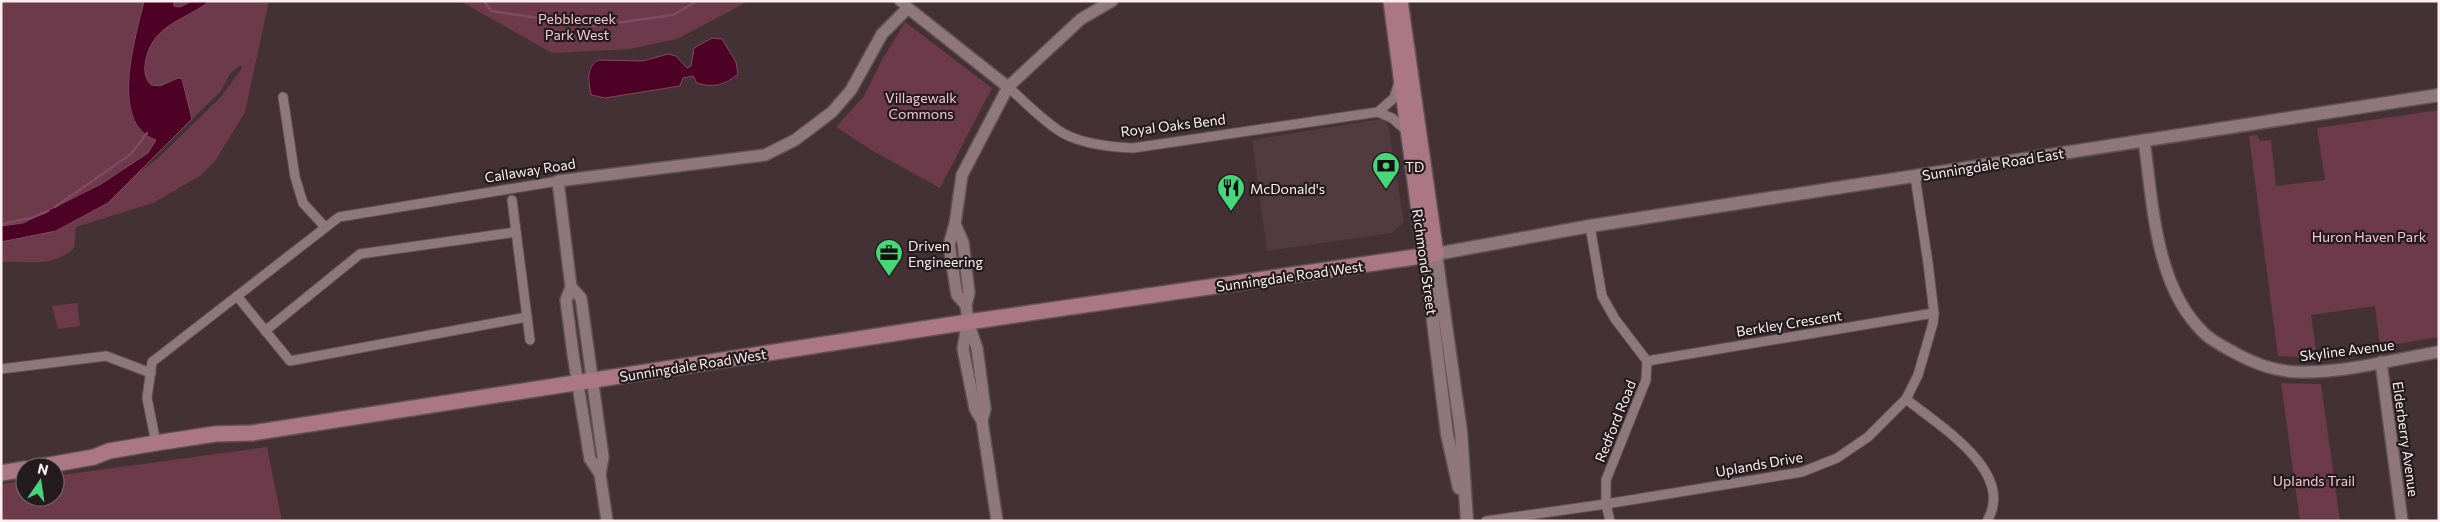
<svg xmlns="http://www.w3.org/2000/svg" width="2440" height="522" font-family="Commissioner,sans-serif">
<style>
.built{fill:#523a41}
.green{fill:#6c3a4a}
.water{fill:#4d0225;stroke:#814962}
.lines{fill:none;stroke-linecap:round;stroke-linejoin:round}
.stream{stroke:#814962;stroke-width:2.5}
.minor-casing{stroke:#605154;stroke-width:11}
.tertiary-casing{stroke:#605154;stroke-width:14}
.secondary-casing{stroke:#605154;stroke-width:15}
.primary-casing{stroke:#605154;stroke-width:18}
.minor{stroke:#8e787e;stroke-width:9}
.tertiary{stroke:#8e787e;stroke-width:11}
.secondary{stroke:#8e787e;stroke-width:12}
.primary{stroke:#ab7686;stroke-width:15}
.labels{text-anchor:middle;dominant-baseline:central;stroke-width:4.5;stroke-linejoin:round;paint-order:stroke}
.park-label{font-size:14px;fill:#f4c5d2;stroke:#241b1e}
.street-label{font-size:14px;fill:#fbeff2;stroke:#241b1e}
.poi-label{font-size:14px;fill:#fbeff2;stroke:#241b1e;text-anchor:start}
</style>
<rect width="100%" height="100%" fill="#433136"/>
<path class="built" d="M 1387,118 L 1404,222 L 1392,233 L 1267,251 L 1252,140 Z"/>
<g class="green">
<path d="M 1,1 L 269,1 L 245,112 L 216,160 L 200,176 L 153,203 L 76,227 L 74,248 C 51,269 29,260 1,262 L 1,237 L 92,203 L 142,170 L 157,159 L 220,98 L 242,68 L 241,65 L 230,74 L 221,91 L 151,159 L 91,198 L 1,232 Z"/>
<path d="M 460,1 L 749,1 L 677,39 L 630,49 L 552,53 Z"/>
<path d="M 905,22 L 992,88 L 940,188 L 873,151 L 836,127 L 864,96 L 882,60 Z"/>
<path d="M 2439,110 L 2439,337 L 2380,347 L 2375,306 L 2311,315 L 2317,358 L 2278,356 L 2249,136 L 2257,135 L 2260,141 L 2271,140 L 2276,186 L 2325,180 L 2317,128 Z"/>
<path d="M 77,303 L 80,326 L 58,329 L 52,306 Z"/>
<path d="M 2281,383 L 2321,384 L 2340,521 L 2300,521 Z"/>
<path d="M 267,447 L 282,521 L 1,521 L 1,484 L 25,481 L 25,497 L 55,497 L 55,476 Z"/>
</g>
<g class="water">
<path d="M 144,1 L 174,1 L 174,6 L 180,7 L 192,1 L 210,1 C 184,21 154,24 146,59 C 144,70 144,77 151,85 L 160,86 L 178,78 L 182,79 L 192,119 L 108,203 L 56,231 L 1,242 L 1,226 L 23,223 L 101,184 L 148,153 L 156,140 C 108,124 136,36 144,1 Z"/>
<path d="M 712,38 L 722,39 L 736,62 L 738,74 C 725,85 713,88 697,83 L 693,76 L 683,78 L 680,86 L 605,98 L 591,95 C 589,82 585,69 598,60 L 643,61 L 668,54 L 676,56 L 687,68 L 691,66 L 694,48 Z"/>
</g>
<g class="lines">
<g class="stream">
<path d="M 484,1 L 491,11 L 594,26 L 673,15 L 697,1"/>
<path d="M 55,207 L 131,154 L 147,133"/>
<path d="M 1,224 L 31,218 L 48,211"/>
</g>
<defs>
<g id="minor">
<path d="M 899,1 L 908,8"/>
<path d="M 1008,87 C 1024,101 1040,118 1058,130 C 1078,144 1110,147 1133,148 L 1378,112 L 1394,98 L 1399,82"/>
<path d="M 283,97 L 295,177 L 303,203 L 325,227"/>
<path d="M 1378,112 L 1392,118 L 1407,131"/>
<path d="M 1590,226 L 1602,296 L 1615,319 L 1647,361 L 1646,380 L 1606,480 L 1606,504 L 1610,521"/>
<path d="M 237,296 L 290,361 L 527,317 L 512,200"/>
<path d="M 527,317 L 530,340"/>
<path d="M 265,331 L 360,254 L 516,232"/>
<path d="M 1647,361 L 1934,313"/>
<path d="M 1,369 L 106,356 L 151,373"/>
<path d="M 1906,399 C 1937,424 2017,472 1987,521"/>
<path d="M 156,443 L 147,398 L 152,362 L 339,217 L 558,181"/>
<path d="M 1486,521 L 1606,504 L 1802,472 L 1837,458 L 1868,437 L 1906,399 L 1918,375 L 1933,323 L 1934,313 L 1928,263 L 1915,176"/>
</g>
<g id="tertiary">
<path d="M 2144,140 C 2153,204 2155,289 2206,335 C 2214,342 2226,348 2235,353 C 2255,364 2277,372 2300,372 C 2346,373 2394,359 2439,352"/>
<path d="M 955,224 L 963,242 L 969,293 L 966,305 L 968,322 L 977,348 L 985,409 L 982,421 L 997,521"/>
<path d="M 571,287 L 581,298 L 603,457 L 600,474 L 607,521"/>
<path d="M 966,305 L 957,295 L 949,245 L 955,224 L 962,175 L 1008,87 L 1081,19 L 1112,1"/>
<path d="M 967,324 L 963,349 L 975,409 L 982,421"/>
<path d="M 2381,362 L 2402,521"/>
<path d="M 600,474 L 590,459 L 573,354 L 566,300 L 571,287 L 558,181 L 765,155 L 795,140 L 832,112 L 851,90 L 882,34 L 908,8 L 1008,87"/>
</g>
<g id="secondary">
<path d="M 1425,256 L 1447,434 L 1459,488"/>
<path d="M 1467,521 L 1461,432 L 1436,254 L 1590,226 L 2439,95"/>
</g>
<g id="primary">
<path d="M 1391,1 L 1425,256"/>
<path d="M 38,467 L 94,457 L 109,451 L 156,443 L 215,434 L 252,433 L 968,322 L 1436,254 L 1400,1"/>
<path d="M 1,473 L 25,469"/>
</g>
</defs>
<use href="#minor" class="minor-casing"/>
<use href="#tertiary" class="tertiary-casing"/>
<use href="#secondary" class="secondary-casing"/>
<use href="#primary" class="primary-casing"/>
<use href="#minor" class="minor"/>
<use href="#tertiary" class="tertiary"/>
<use href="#secondary" class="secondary"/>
<use href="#primary" class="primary"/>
</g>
<defs>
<symbol id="bank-pin" viewBox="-11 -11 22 30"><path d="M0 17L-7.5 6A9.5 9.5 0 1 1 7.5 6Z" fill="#46d779" stroke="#241b1e"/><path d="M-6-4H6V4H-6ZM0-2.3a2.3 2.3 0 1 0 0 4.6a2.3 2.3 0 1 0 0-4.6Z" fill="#111"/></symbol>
<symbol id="restaurant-pin" viewBox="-11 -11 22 30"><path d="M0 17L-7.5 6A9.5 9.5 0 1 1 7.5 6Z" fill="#46d779" stroke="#241b1e"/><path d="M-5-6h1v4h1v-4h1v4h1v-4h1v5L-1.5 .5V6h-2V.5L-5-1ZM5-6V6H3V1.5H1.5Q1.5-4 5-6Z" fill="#111"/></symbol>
<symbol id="office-pin" viewBox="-11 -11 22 30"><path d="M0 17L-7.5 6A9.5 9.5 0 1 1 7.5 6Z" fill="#46d779" stroke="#241b1e"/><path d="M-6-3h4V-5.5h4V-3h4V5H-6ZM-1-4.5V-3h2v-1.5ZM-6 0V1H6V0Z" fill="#111"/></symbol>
</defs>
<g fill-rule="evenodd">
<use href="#bank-pin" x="1370" y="150" width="32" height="43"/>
<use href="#restaurant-pin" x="1215" y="172" width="32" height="43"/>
<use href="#office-pin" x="873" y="237" width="32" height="43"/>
</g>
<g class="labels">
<g class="park-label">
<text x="577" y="18">Pebblecreek<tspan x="577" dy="16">Park West</tspan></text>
<text x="921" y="97">Villagewalk<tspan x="921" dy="16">Commons</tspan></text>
<text x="2369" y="236">Huron Haven Park</text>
<text x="2314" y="480">Uplands Trail</text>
</g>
<g class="street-label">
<text transform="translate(1173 125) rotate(-7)">Royal Oaks Bend</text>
<text transform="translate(1993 164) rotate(-9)">Sunningdale Road East</text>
<text transform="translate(530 170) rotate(-9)">Callaway Road</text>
<text transform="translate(1425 262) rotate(82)">Richmond Street</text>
<text transform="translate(1290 276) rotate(-8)">Sunningdale Road West</text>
<text transform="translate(1789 323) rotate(-9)">Berkley Crescent</text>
<text transform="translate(2347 350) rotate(-7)">Skyline Avenue</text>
<text transform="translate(693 365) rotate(-9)">Sunningdale Road West</text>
<text transform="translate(1615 421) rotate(-68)">Redford Road</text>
<text transform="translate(2406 439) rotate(82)">Elderberry Avenue</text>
<text transform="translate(1759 464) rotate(-10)">Uplands Drive</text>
</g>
<g class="poi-label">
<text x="1405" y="166">TD</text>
<text x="1250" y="188">McDonald's</text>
<text x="908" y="245">Driven<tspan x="908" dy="16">Engineering</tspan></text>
</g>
</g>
<rect width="2440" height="522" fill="none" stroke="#fbeff2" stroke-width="5"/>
<g transform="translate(40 482) rotate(13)"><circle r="24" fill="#241b1e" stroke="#7a7073"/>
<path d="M0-4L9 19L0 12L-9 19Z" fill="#46d779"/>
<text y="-8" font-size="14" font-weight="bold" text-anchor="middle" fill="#fbeff2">N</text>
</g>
</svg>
